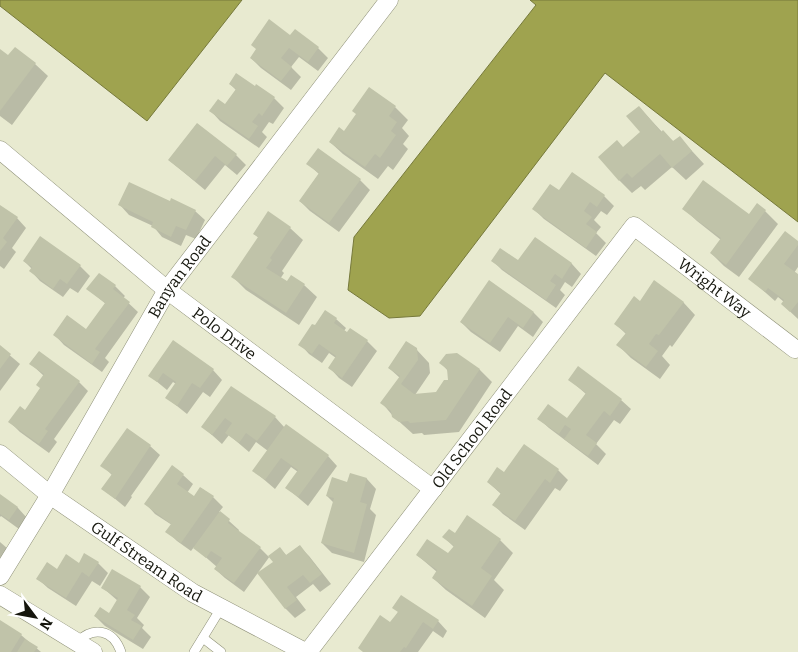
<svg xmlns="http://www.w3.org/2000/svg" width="798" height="652" font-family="Bitter,serif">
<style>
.water{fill:#9fa34f;stroke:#76793b}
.shadow{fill:#0003}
.building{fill:#c0c3a9}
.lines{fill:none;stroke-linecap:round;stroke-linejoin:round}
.service-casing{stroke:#8e9078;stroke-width:10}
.minor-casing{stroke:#8e9078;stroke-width:19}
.service{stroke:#fff;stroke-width:9}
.minor{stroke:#fff;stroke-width:18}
.labels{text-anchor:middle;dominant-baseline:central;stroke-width:4;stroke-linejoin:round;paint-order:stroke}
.street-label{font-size:16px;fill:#15160d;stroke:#fff}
</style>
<rect width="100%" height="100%" fill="#e8ead0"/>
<g class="water">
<path d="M 0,0 L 242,0 L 147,121 L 0,6 Z"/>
<path d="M 530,0 L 798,0 L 798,222 L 605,73 L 420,316 L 389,318 L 348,290 L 354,237 L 536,5 Z"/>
</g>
<g class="shadow">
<path d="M 291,37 L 318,48 L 328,58 L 318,71 L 299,57 L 291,67 L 301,77 L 291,90 L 261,68 L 251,58 L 257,50 Z"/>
<path d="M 0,50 L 9,57 L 35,64 L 48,76 L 12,125 L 0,116 Z"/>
<path d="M 230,84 L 255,88 L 257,86 L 274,98 L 284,108 L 273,124 L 269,122 L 262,132 L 267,137 L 259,148 L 220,121 L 211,111 L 225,106 L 236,90 Z"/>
<path d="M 395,107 L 408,120 L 402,128 L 409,136 L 403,144 L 408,149 L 393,170 L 388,166 L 378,179 L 343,154 L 330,142 L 344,132 Z"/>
<path d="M 639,107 L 662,132 L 674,142 L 680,138 L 704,164 L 686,180 L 672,167 L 645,190 L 641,186 L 632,193 L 619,180 L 623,148 L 642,132 Z"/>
<path d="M 197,124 L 236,155 L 246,165 L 237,175 L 225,165 L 205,190 L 169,160 Z"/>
<path d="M 308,164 L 360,180 L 370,190 L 339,232 L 310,211 L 300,201 L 319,174 Z"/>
<path d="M 572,174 L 604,196 L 614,206 L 607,215 L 601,211 L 594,220 L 601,227 L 596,233 L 606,243 L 596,256 L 544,219 L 534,209 L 559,192 Z"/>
<path d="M 170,203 L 195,211 L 205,220 L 196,239 L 186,235 L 181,246 L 162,237 L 153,226 L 129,215 L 120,205 Z"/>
<path d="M 0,206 L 17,218 L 26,228 L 12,248 L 16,252 L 4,269 L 0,266 Z"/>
<path d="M 684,209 L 749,216 L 765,211 L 778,224 L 739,277 L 724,266 L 711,253 L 721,240 L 697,221 Z"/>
<path d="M 290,228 L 303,240 L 282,271 L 284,273 L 280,279 L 287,283 L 304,285 L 317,297 L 299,325 L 246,290 L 233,277 L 259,238 L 254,234 Z"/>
<path d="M 40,238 L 80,266 L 90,276 L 78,293 L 70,288 L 63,297 L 40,281 L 31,271 L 32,269 L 24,261 Z"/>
<path d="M 535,238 L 572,264 L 581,274 L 572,287 L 565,282 L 560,290 L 565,295 L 556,308 L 502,270 L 493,261 L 518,262 Z"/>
<path d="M 798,242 L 798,267 L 794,273 L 798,276 L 798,319 L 782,304 L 784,302 L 778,297 L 775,301 L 750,279 Z"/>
<path d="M 489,282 L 534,313 L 543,322 L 533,337 L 518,326 L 500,352 L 471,332 L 461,322 Z"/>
<path d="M 115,286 L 125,296 L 123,298 L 138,312 L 105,358 L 109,362 L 102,372 L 64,345 L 55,335 L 87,331 L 106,304 L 88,289 Z"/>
<path d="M 640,302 L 683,302 L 695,315 L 672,347 L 670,345 L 662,356 L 670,365 L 660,379 L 631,358 L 618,345 L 626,334 L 616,324 Z"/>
<path d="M 336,319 L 346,328 L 344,331 L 367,341 L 377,351 L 352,387 L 339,378 L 330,368 L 336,358 L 329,353 L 322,363 L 309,354 L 300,344 L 315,327 Z"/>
<path d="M 173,342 L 213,370 L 222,380 L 210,397 L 203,392 L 187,414 L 167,398 L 176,384 L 173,382 L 167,390 L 150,376 Z"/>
<path d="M 0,347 L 20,364 L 0,391 Z"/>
<path d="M 416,349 L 429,363 L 430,373 L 415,395 L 437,393 L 449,381 L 448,371 L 441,363 L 457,354 L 480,370 L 492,382 L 459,432 L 424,435 L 422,433 L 413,434 L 393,416 L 382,403 L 400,378 L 389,368 Z"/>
<path d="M 31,364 L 79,382 L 88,391 L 54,439 L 57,442 L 49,453 L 20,432 L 10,422 L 25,411 L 41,389 L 44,376 Z"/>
<path d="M 570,380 L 621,400 L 631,409 L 620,424 L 614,420 L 596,444 L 606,454 L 598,465 L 549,428 L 539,419 L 568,420 L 586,394 Z"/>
<path d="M 231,388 L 275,417 L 285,428 L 328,456 L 337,466 L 308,506 L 287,488 L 298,472 L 291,467 L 275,489 L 254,471 L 268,451 L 256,442 L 249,452 L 229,435 L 222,444 L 203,427 Z"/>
<path d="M 150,446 L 160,455 L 131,496 L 132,497 L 125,507 L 103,489 L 113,476 L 102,465 Z"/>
<path d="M 524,446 L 558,470 L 568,480 L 560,491 L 555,488 L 525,530 L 503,514 L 494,505 L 501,494 L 488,482 L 504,474 Z"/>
<path d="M 350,474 L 367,479 L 376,489 L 370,509 L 376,515 L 364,562 L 332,553 L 322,543 L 334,503 L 327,496 L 348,483 Z"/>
<path d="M 183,475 L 193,484 L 187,493 L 194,498 L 201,488 L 213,497 L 223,507 L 219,512 L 239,530 L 238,532 L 260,548 L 269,557 L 280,549 L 287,556 L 299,546 L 309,556 L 331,584 L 320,592 L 313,584 L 296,597 L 306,610 L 295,618 L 285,608 L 274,562 L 270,556 L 244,592 L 225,578 L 215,569 L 217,567 L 194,547 L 191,551 L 177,541 L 167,531 L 172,525 L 155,514 L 146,504 Z"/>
<path d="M 0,495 L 18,508 L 27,518 L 19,529 L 1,516 L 0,517 Z"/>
<path d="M 455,535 L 500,540 L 513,553 L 494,580 L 504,590 L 485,618 L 446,590 L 433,578 L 437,572 L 417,555 L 449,555 L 454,547 L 444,537 Z"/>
<path d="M 0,542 L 8,549 L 1,558 L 0,558 Z"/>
<path d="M 85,555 L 98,563 L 108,573 L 100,586 L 92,581 L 76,606 L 48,588 L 38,579 L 57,570 L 79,564 Z"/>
<path d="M 102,587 L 140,587 L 150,597 L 137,618 L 144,625 L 142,628 L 151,637 L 143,649 L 105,626 L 95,616 L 110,614 L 118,601 Z"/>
<path d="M 398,612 L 438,621 L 447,631 L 443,638 L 433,631 L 418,652 L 363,652 L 391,624 Z"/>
<path d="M 0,622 L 21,635 L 41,652 L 0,652 Z"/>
</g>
<g class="building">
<path d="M 269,19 L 290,35 L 295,29 L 319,47 L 308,62 L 289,48 L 281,58 L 292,67 L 281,81 L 250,58 L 256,49 L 251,45 Z"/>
<path d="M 15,47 L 36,63 L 0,111 L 0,49 L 8,55 Z"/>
<path d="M 236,73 L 255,86 L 256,84 L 275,97 L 262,116 L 259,113 L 252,122 L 258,126 L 249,139 L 209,111 L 218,99 L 225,104 L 236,89 L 229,84 Z"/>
<path d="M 369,87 L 396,106 L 389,116 L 397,122 L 391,131 L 396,135 L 380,158 L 375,154 L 365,167 L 329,142 L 339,127 L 344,131 L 356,114 L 352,111 Z"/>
<path d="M 639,106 L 661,132 L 663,130 L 673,141 L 680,136 L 692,151 L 672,168 L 660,154 L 632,178 L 627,173 L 619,181 L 598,157 L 617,140 L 623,147 L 640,132 L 626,116 Z"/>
<path d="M 197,123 L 237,154 L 227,166 L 215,156 L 195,181 L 168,160 Z"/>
<path d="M 318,148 L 361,179 L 329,223 L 299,201 L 319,173 L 306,164 Z"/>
<path d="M 572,172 L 605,195 L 597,207 L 590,202 L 584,211 L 592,217 L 586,224 L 597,232 L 586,248 L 532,209 L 550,184 L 559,190 Z"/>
<path d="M 703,180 L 749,214 L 757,203 L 766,210 L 726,265 L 710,253 L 721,238 L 682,209 Z"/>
<path d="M 129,182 L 170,201 L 171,198 L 196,210 L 186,230 L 176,226 L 171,237 L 151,227 L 153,222 L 118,205 Z"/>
<path d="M 0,205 L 18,217 L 3,238 L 7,242 L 0,251 Z"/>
<path d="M 268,211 L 291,227 L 270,258 L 272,260 L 266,268 L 287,281 L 291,275 L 305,284 L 286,313 L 231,277 L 258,237 L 253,234 Z"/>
<path d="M 785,231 L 798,241 L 798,245 L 784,264 L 798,274 L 798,302 L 790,312 L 781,304 L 784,300 L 768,288 L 765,292 L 748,279 Z"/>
<path d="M 40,236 L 81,265 L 67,284 L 60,279 L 53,289 L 29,271 L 32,267 L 23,261 Z"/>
<path d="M 535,237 L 572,263 L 562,279 L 555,274 L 550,281 L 556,285 L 546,300 L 491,261 L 500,248 L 518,260 Z"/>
<path d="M 99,273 L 116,285 L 113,289 L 130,302 L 95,349 L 100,352 L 92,364 L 53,335 L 67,315 L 86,329 L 105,303 L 86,289 Z"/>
<path d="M 489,280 L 534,312 L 523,328 L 508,317 L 490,343 L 460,322 Z"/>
<path d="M 654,280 L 684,302 L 659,335 L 656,334 L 649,344 L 658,351 L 646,367 L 616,345 L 626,333 L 614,324 L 634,296 L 640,301 Z"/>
<path d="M 325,310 L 337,318 L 334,323 L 347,332 L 350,328 L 368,340 L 342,378 L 328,368 L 336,356 L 319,344 L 312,354 L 298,345 L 312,324 L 315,325 Z"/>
<path d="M 173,340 L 214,369 L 200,388 L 192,383 L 177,406 L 165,398 L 176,382 L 163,373 L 157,382 L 148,376 Z"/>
<path d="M 406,341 L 417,348 L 418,360 L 401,384 L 414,394 L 436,392 L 444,380 L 448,380 L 447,369 L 439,363 L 446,354 L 457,353 L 480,369 L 446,420 L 410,423 L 408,421 L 399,422 L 392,417 L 391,411 L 380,403 L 400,376 L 388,368 Z"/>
<path d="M 0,345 L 11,354 L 0,369 Z"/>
<path d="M 39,351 L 80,381 L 45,429 L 48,431 L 39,444 L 8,422 L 20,406 L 25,410 L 40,388 L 36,385 L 44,374 L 29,364 Z"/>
<path d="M 578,366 L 622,399 L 610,416 L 604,411 L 586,435 L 597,443 L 588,456 L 564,439 L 571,429 L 565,425 L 559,434 L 537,419 L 548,404 L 567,418 L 586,393 L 568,380 Z"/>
<path d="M 231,386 L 276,416 L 257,441 L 246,433 L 239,443 L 225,433 L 232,423 L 225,418 L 212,435 L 201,427 Z"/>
<path d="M 286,424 L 329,455 L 298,497 L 285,488 L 298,470 L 281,458 L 265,480 L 252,471 Z"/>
<path d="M 127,428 L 151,445 L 115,499 L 101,489 L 112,474 L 100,466 Z"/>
<path d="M 524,444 L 559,469 L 550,483 L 545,479 L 515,521 L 492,505 L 501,493 L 487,482 L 497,467 L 504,472 Z"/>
<path d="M 172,465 L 184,474 L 177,484 L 194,496 L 200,487 L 214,496 L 181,543 L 165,532 L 171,524 L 144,504 Z"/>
<path d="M 350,473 L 367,478 L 360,502 L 367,504 L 354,553 L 321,543 L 334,498 L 326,496 L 332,477 L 347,482 Z"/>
<path d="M 0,494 L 18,507 L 9,520 L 0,514 Z"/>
<path d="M 220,511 L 230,519 L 228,523 L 261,547 L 234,583 L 214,569 L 222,558 L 211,551 L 206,558 L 193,548 Z"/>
<path d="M 467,515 L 501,539 L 481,568 L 492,576 L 472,606 L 432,578 L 437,570 L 416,555 L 427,539 L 448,553 L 454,546 L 442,537 L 449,529 L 455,533 Z"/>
<path d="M 300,545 L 322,574 L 310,583 L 303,575 L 287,587 L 297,600 L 285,609 L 257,573 L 273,562 L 268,556 L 280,547 L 286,555 Z"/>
<path d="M 84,553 L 99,562 L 89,577 L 82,572 L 66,598 L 36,579 L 47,562 L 57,569 L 66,554 L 79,563 Z"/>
<path d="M 112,569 L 141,586 L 127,610 L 135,615 L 131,620 L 142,626 L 133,640 L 94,616 L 100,607 L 109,613 L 118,598 L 101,588 Z"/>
<path d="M 401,595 L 439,620 L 433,629 L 423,622 L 406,648 L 404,647 L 400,652 L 363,652 L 358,648 L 380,615 L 390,622 L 398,612 L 392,608 Z"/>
<path d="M 0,620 L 22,634 L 11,652 L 0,652 Z"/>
<path d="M 25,639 L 38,647 L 34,652 L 17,652 Z"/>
</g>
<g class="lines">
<defs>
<g id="service">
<path d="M 203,638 L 221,652"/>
<path d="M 77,642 C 93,626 113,629 121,652"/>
<path d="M 194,652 L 221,608"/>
</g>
<g id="minor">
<path id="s1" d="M 0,150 L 167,290 L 433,489"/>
<path id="s2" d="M 0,454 L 50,495 L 193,593 L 305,652"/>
<path id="s3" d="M 0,576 L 50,495 L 167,290 L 389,0"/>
<path d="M 0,595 L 93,652"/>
<path id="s4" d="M 308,652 L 634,226 L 795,349"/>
</g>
</defs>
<use href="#service" class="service-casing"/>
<use href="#minor" class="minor-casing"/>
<use href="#service" class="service"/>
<use href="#minor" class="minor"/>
</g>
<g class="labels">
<g class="street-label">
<text stroke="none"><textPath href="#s3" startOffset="349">Banyan Road</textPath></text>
<text stroke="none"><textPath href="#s4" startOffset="638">Wright Way</textPath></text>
<text stroke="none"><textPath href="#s1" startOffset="290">Polo Drive</textPath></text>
<text stroke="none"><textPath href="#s4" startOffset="269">Old School Road</textPath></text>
<text stroke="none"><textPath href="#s2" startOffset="182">Gulf Stream Road</textPath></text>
</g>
</g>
<g transform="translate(35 617) rotate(122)" stroke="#ffffff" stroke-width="4" paint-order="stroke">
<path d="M0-4L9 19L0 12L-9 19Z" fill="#15160d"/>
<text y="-8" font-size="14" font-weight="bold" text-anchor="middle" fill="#15160d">N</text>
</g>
</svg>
